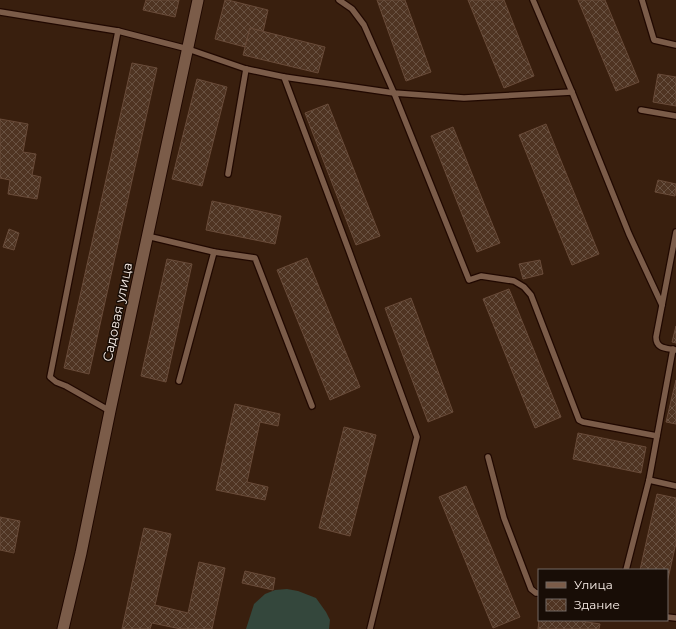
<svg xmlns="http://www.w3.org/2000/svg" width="676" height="629" font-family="Montserrat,sans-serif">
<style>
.pitch{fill:#34473c}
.building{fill:url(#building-cross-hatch);stroke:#694b39}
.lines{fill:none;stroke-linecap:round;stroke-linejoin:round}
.lane-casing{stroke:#200800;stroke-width:8}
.street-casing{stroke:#200800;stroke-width:13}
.lane{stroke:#7b5c49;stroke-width:5.5}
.street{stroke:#7b5c49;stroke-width:11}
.labels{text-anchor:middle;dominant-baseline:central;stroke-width:3;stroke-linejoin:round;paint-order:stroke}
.street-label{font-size:13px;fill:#fcf1eb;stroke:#180d06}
</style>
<defs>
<pattern id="building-cross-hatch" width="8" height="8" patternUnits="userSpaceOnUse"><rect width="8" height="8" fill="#4f3422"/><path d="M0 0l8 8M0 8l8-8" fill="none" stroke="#695242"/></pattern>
</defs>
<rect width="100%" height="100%" fill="#391f0e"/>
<path class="pitch" d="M 287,589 L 298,591 L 316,598 L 326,612 L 330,620 L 329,629 L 246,629 L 254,604 L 265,594 L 275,590 Z"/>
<g class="building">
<path d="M 146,0 L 179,0 L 175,17 L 143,10 Z"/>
<path d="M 225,0 L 228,0 L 268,10 L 263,32 L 250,28 L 245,47 L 215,39 Z"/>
<path d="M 377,0 L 405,0 L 431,72 L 406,81 Z"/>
<path d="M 468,0 L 504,0 L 534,76 L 504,88 Z"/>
<path d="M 578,0 L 605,0 L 639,82 L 616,91 Z"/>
<path d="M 250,28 L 325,47 L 318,73 L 243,55 Z"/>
<path d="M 132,63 L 157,68 L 89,374 L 64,368 Z"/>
<path d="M 658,74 L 676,77 L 676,106 L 653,102 Z"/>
<path d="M 197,79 L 227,87 L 202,186 L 172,179 Z"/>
<path d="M 328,104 L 380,236 L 356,245 L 305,113 Z"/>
<path d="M 0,119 L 28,124 L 23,152 L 36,154 L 32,175 L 41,177 L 37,199 L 8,194 L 10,180 L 0,178 Z"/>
<path d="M 546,124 L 599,254 L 572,265 L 519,135 Z"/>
<path d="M 453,127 L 500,243 L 477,252 L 431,136 Z"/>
<path d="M 658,180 L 676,184 L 675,196 L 655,192 Z"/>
<path d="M 212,201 L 281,216 L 275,244 L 206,230 Z"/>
<path d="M 9,229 L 19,233 L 14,250 L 3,247 Z"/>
<path d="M 307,258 L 360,387 L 330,400 L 277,270 Z"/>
<path d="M 167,259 L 192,264 L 166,382 L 141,376 Z"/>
<path d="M 540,260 L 543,274 L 523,279 L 519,264 Z"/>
<path d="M 509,289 L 561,417 L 535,428 L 483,299 Z"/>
<path d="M 411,298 L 453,412 L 428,422 L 385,308 Z"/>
<path d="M 676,326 L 676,343 L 672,342 Z"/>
<path d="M 676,380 L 676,424 L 666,422 Z"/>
<path d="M 235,404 L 280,414 L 278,426 L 260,422 L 247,482 L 268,487 L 265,500 L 216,490 Z"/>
<path d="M 344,427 L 376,435 L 350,536 L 319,528 Z"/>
<path d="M 578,433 L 646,447 L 641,473 L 573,459 Z"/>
<path d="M 466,486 L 520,617 L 493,628 L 439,497 Z"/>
<path d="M 657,494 L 676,498 L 676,543 L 667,583 L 667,570 L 640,570 Z"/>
<path d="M 0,517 L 20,521 L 14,553 L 0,550 Z"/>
<path d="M 144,528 L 171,534 L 155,605 L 188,613 L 199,562 L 225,568 L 212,629 L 181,629 L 152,623 L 150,629 L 122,629 Z"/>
<path d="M 245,571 L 275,578 L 273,590 L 242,583 Z"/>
<path d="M 539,620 L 574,620 L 600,624 L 599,629 L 538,629 Z"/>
</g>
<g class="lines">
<defs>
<g id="lane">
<path d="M 339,0 L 352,9 L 364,25 L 394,93 L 469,280 L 481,276 L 514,281 L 524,287 L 531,295 L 579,420 L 583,422 L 657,436"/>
<path d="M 533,0 L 572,92 L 629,234 L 662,305"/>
<path d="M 642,0 L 654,40 L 676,45"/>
<path d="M 0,12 L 118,31 L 188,49 L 246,69 L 284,77 L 394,93 L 464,98 L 572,92"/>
<path d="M 284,77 L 349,251 L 417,437 L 370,629"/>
<path d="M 641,110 L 676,116"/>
<path d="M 228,174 L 246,69"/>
<path d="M 676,232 L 656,337 C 656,349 666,348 676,350"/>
<path d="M 147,236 L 214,252 L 255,258 L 312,406"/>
<path d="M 179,381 L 214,252"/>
<path d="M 110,411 L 66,386 L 56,382 L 50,377 L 118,31"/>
<path d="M 488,457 L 504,518 L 531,589 L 536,593 L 539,593"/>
<path d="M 649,480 L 676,486"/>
<path d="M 626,570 L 649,480 L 673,349"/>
<path d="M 667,617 L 676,618"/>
</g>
<path id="street" d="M 63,629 L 81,553 L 110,411 L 198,0"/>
</defs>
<use href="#lane" class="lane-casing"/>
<use href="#street" class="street-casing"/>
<use href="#lane" class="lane"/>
<use href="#street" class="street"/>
</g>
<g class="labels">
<g class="street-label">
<text transform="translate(117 312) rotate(-78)">Садовая улица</text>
</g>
</g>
<rect x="538" y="569" width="130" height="52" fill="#180d06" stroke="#736862"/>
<rect x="546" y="582" width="20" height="6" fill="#7b5c49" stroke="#736862"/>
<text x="574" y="589" font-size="12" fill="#fcf1eb">Улица</text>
<rect x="546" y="599" width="20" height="12" fill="url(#building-cross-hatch)" stroke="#736862"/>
<text x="574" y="609" font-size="12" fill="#fcf1eb">Здание</text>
</svg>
